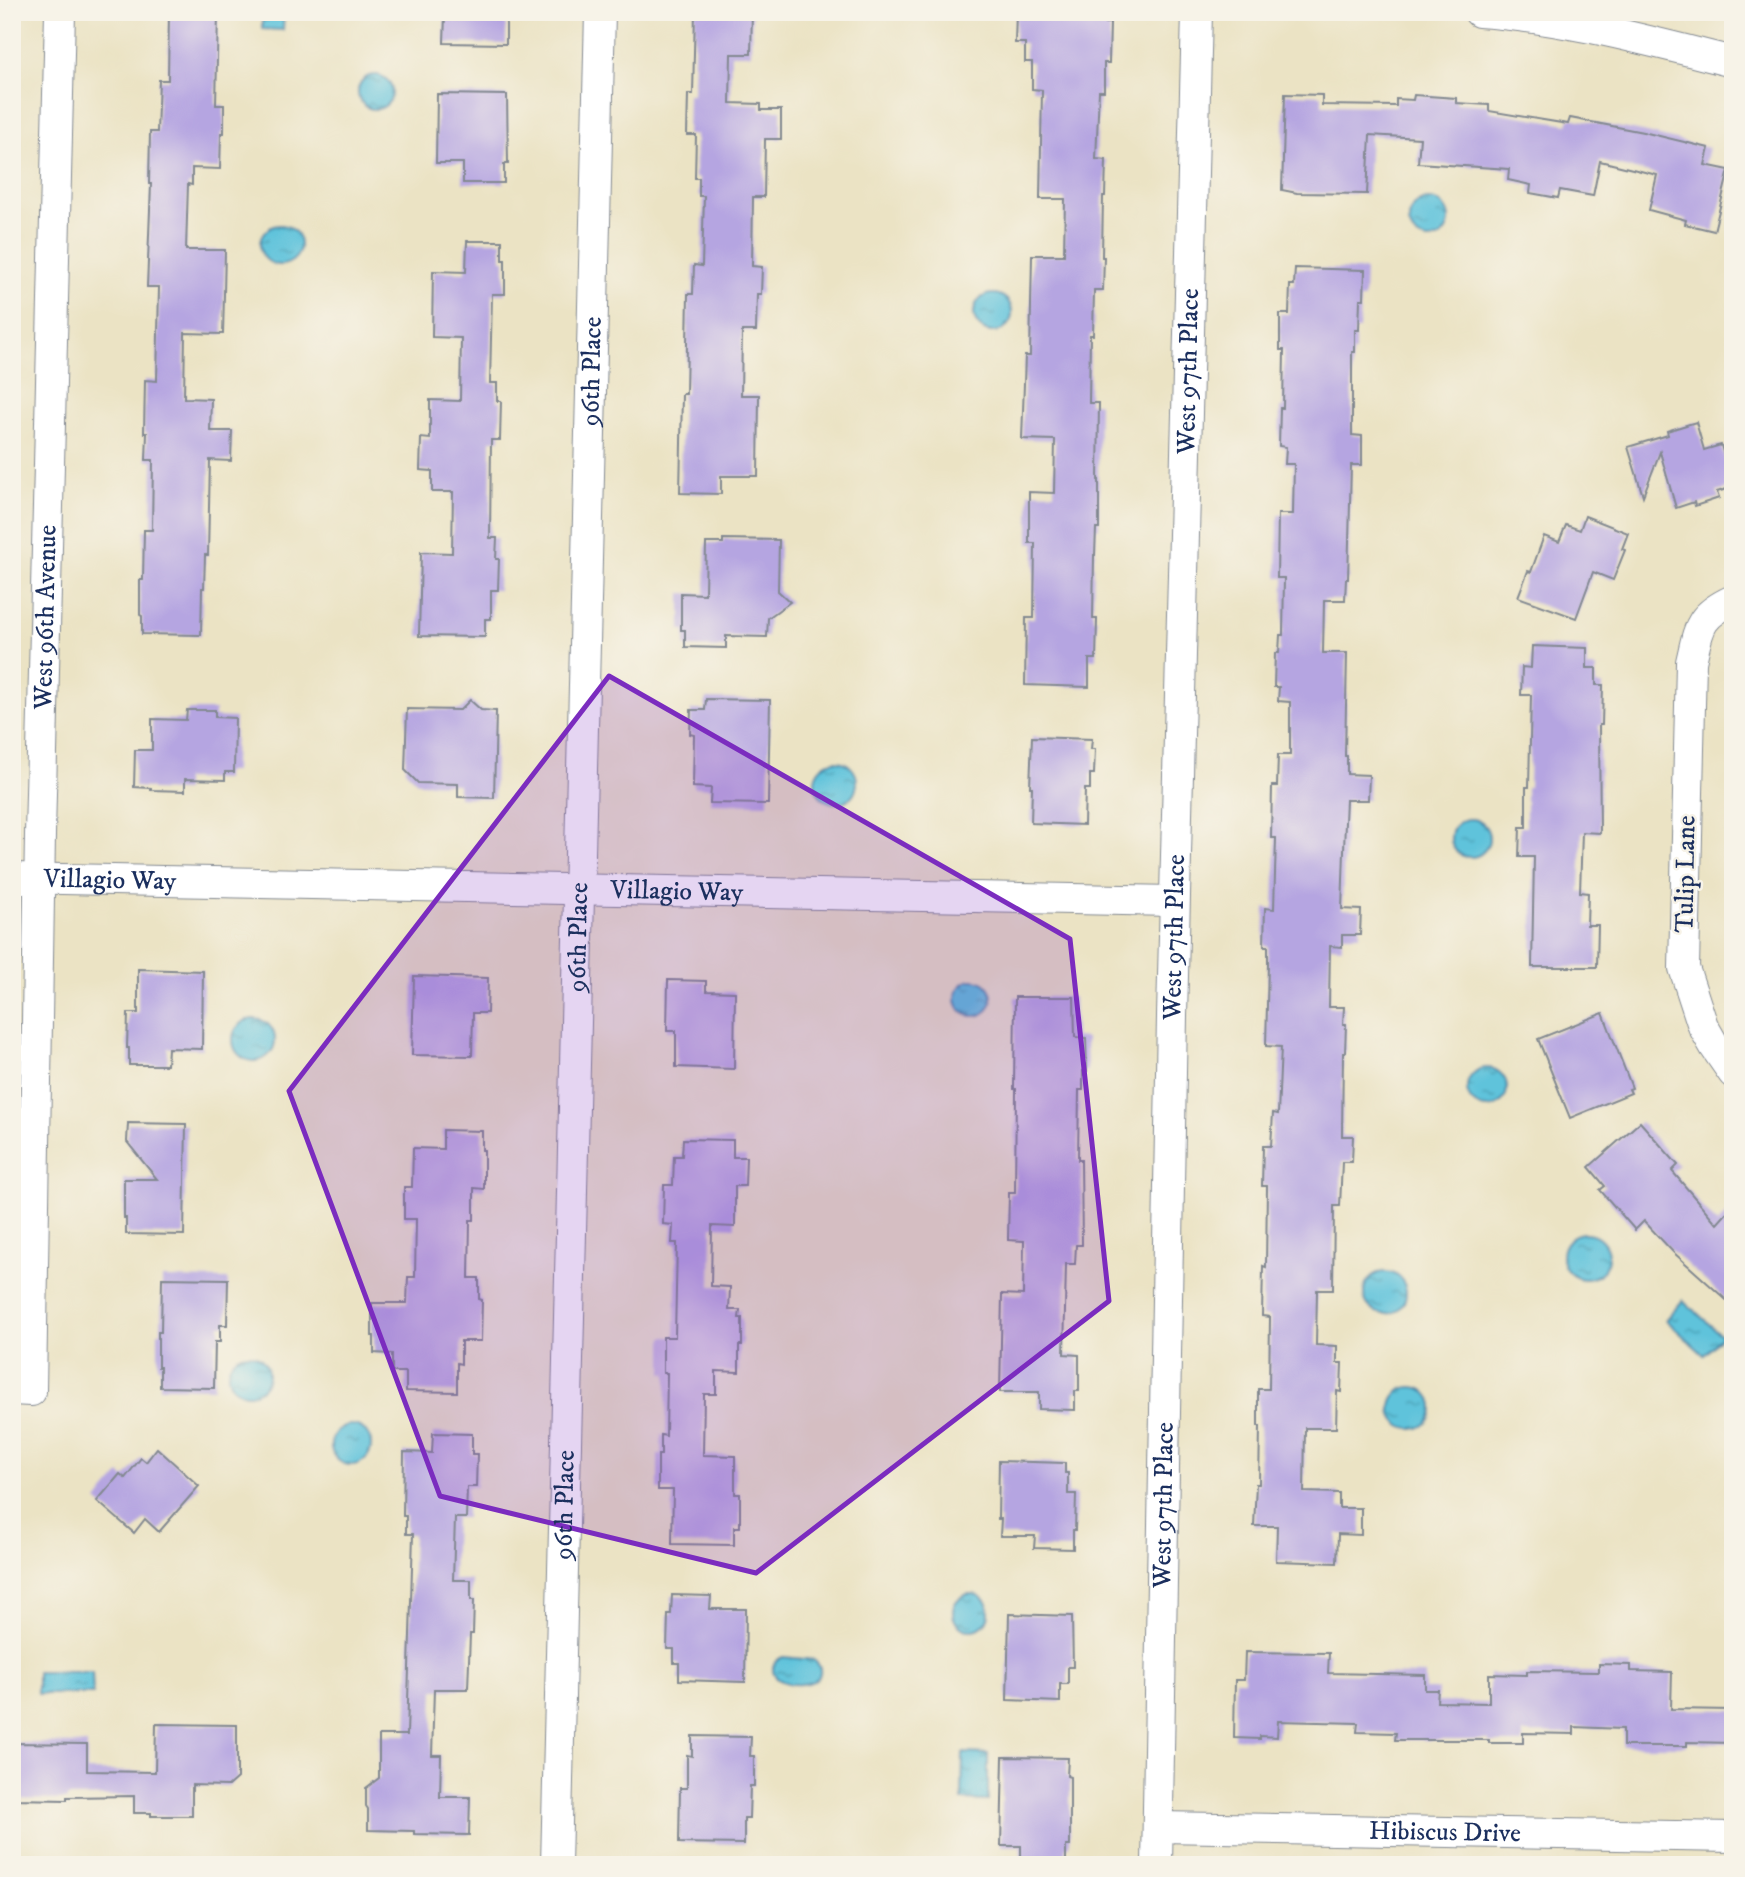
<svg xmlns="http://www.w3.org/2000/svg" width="1745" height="1877" font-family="'IM FELL DW Pica',serif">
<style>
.water{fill:url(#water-ripples);stroke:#3c799c;stroke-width:2}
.building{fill:#b5a5e1}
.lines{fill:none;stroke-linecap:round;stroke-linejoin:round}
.minor-casing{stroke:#838991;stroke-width:32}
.minor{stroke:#fff;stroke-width:30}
.marked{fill:#7b2cbf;fill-opacity:0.2;stroke:#7b2cbf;stroke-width:5;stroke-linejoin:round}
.labels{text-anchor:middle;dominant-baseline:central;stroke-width:5;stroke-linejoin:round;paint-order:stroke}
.street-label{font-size:26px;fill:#1b2f5e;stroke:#f7f3e8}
</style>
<defs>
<pattern id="water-ripples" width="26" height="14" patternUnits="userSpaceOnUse" patternTransform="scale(1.75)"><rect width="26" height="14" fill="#5ec3db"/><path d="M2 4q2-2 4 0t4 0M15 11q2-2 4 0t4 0" fill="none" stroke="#4d9fb5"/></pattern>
</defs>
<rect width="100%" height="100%" fill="#f7f3e8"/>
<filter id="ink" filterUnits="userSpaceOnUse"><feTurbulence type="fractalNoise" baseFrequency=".0143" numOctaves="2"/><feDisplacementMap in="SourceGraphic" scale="14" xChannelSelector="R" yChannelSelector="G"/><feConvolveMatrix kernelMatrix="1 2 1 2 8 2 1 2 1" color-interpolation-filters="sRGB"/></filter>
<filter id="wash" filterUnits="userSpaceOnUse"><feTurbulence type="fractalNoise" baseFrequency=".00686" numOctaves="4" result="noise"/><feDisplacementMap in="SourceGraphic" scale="28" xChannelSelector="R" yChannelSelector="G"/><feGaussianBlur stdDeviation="1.57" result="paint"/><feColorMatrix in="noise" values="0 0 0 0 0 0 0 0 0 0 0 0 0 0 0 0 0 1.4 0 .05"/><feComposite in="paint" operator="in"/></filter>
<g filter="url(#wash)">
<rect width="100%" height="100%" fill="#ebe3c4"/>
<g class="water">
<path d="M 262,12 L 284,12 L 283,30 L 262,29 Z"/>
<circle cx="375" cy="92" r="17"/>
<circle cx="1429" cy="220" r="20"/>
<circle cx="280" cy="245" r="20"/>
<circle cx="993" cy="313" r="19"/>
<circle cx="836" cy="782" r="21"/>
<circle cx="1470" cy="838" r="19"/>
<circle cx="974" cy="998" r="18"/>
<circle cx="254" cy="1040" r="21"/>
<circle cx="1487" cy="1088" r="20"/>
<circle cx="1585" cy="1256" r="23"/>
<circle cx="1385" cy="1293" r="21"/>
<path d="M 1683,1300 L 1722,1336 L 1704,1355 L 1666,1320 Z"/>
<circle cx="248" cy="1374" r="20"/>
<circle cx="1412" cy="1408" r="21"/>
<circle cx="351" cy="1445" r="20"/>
<circle cx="971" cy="1612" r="18"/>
<path d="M 783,1657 L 815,1660 C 839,1689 772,1692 773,1669 C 773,1662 777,1660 783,1657 Z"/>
<path d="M 37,1672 L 92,1672 L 93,1694 L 37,1694 Z"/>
<path d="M 963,1753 L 988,1754 L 988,1801 L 962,1800 Z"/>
</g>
<g id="blocks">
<g class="building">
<path d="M 169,12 L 218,12 L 216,105 L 224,105 L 224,133 L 221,133 L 220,169 L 192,168 L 192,185 L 188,184 L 186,250 L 225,250 L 224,294 L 223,334 L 185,333 L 184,398 L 211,399 L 210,431 L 232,431 L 231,461 L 210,460 L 208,555 L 205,555 L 204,588 L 202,588 L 201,635 L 142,634 L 142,616 L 140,615 L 140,580 L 143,580 L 144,530 L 152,530 L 153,460 L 146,460 L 147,433 L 144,433 L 145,380 L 157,381 L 159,287 L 147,287 L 151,184 L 149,184 L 150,132 L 157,132 L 159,80 L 168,80 Z"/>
<path d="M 447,12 L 506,12 L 506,44 L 444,43 L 445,15 L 447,15 Z"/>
<path d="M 695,12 L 752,12 L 751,54 L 731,54 L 730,103 L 761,104 L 761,110 L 781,110 L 781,139 L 765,139 L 764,197 L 753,197 L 752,266 L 762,267 L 761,294 L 757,294 L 756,331 L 742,331 L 741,395 L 759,395 L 758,476 L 721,476 L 721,494 L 680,493 L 682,394 L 686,394 L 688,294 L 693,294 L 694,265 L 702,266 L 704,196 L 699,196 L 699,178 L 695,178 L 696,135 L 687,135 L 688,94 L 693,94 Z"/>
<path d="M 1016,12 L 1105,12 L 1105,23 L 1110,23 L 1109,63 L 1104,63 L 1104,91 L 1099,91 L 1096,159 L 1106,160 L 1105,196 L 1103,196 L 1102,257 L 1104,257 L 1103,290 L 1094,290 L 1093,335 L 1090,335 L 1089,403 L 1099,403 L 1098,480 L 1099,480 L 1099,528 L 1096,528 L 1095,555 L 1094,555 L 1093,619 L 1097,619 L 1096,659 L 1089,659 L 1089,687 L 1025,685 L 1026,618 L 1034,618 L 1035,543 L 1029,543 L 1029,492 L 1054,493 L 1055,440 L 1022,439 L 1025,356 L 1030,356 L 1032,255 L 1064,255 L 1065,199 L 1040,199 L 1042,90 L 1032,89 L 1032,62 L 1025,62 L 1025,43 L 1015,43 Z"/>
<path d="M 437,94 L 507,95 L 508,164 L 504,164 L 504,183 L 463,183 L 463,163 L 436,163 Z"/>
<path d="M 1285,94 L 1322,95 L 1322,105 L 1396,106 L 1396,99 L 1413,100 L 1414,95 L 1456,98 L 1456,103 L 1489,105 L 1489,111 L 1568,124 L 1570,118 L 1643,132 L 1709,148 L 1705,165 L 1729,170 L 1714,231 L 1685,224 L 1686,220 L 1649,210 L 1657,175 L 1600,161 L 1593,196 L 1560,190 L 1558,198 L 1530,193 L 1531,185 L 1508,180 L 1509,169 L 1418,163 L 1420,138 L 1370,135 L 1367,194 L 1297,193 L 1282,190 Z"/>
<path d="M 467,241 L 502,241 L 502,260 L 505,260 L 505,294 L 492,294 L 490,383 L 497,383 L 497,401 L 501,401 L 500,440 L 491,440 L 490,538 L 497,538 L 496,559 L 499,559 L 498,590 L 491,590 L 491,619 L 485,619 L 485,637 L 419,636 L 421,552 L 452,553 L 453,492 L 432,492 L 432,471 L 420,470 L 421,438 L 430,439 L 430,400 L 460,401 L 461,338 L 432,337 L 433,271 L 466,272 Z"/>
<path d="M 1295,268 L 1365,270 L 1364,299 L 1360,299 L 1359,330 L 1355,330 L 1355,352 L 1352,352 L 1352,435 L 1362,436 L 1362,465 L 1351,465 L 1348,579 L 1346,579 L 1345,600 L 1324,600 L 1323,653 L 1347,653 L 1345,756 L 1347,756 L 1347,774 L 1369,775 L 1368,800 L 1346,800 L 1345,822 L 1342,909 L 1361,910 L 1360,935 L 1342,935 L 1342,947 L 1330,946 L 1329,1007 L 1344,1007 L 1343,1024 L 1346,1024 L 1345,1053 L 1343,1053 L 1342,1136 L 1353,1136 L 1352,1162 L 1342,1162 L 1340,1206 L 1334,1206 L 1333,1290 L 1317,1290 L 1316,1345 L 1337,1346 L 1337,1363 L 1342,1363 L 1341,1392 L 1337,1391 L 1336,1428 L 1305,1428 L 1304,1492 L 1339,1493 L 1339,1508 L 1361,1508 L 1361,1535 L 1338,1534 L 1337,1563 L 1276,1561 L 1277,1526 L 1254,1526 L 1256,1484 L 1259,1484 L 1260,1426 L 1258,1426 L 1258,1389 L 1269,1389 L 1270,1317 L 1262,1316 L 1263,1266 L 1266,1267 L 1267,1186 L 1262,1186 L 1263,1146 L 1271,1146 L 1273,1113 L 1278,1114 L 1281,1047 L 1266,1046 L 1268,964 L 1268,946 L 1264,946 L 1265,908 L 1274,909 L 1276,838 L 1271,838 L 1272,786 L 1277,786 L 1278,755 L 1290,755 L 1290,702 L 1278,701 L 1279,687 L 1274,687 L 1275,653 L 1279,653 L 1280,635 L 1283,635 L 1284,578 L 1277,578 L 1278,514 L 1293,514 L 1294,464 L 1285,464 L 1286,447 L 1279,446 L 1280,408 L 1283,408 L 1284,350 L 1280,350 L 1280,314 L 1289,314 L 1290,285 L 1294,285 Z"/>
<path d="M 1696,422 L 1704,450 L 1721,445 L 1733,487 L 1717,492 L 1719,498 L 1695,506 L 1694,502 L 1676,508 L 1660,452 L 1643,496 L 1628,447 L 1668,435 L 1667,431 Z"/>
<path d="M 1585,516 L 1628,533 L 1622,549 L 1625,550 L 1613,580 L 1593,572 L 1576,618 L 1518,597 L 1528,571 L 1531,572 L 1544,536 L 1559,542 L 1566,525 L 1580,530 Z"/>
<path d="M 723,539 L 779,540 L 778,591 L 790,602 L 768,618 L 767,637 L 726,636 L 726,648 L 685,647 L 685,630 L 681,630 L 681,593 L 705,594 L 706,543 L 723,543 Z"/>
<path d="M 1532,646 L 1587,648 L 1587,668 L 1596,668 L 1596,685 L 1603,685 L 1602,725 L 1599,725 L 1600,833 L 1582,832 L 1580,892 L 1588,893 L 1587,925 L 1598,925 L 1597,967 L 1532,967 L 1534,857 L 1519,857 L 1520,827 L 1526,827 L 1526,787 L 1529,787 L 1531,695 L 1521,695 L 1522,667 L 1531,668 Z"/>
<path d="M 706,699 L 770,700 L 768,804 L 710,803 L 711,788 L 693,787 L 694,735 L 690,734 L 691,710 L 705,710 Z"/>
<path d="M 470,700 L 481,710 L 496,711 L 494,798 L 458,797 L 458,784 L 418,783 L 405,770 L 407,709 L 460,710 Z"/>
<path d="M 187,710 L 215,710 L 215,717 L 235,718 L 234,772 L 225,772 L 225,780 L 185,779 L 185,791 L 151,790 L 151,788 L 134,787 L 135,750 L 152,750 L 152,719 L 186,720 Z"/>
<path d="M 1032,737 L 1092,739 L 1091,749 L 1095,749 L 1094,774 L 1090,774 L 1090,789 L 1085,789 L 1084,825 L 1031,823 L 1032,787 L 1030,787 Z"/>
<path d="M 138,969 L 203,971 L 202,1049 L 168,1048 L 167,1065 L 129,1065 L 129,1048 L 127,1048 L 128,1013 L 138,1013 Z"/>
<path d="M 414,976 L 488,978 L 487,1013 L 473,1013 L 472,1056 L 412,1055 Z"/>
<path d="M 668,980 L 706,981 L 706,991 L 735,992 L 734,1069 L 676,1067 L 676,1031 L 667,1031 Z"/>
<path d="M 1015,997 L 1074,997 L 1075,1037 L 1086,1038 L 1087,1071 L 1083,1071 L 1083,1090 L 1079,1090 L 1078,1160 L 1081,1160 L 1082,1245 L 1076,1245 L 1075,1264 L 1066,1264 L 1064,1354 L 1079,1355 L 1079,1391 L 1075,1391 L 1075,1410 L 1039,1409 L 1039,1392 L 1000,1392 L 1002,1294 L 1023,1295 L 1024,1241 L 1008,1240 L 1009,1193 L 1015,1193 L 1016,1089 L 1014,1089 Z"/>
<path d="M 1603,1013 L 1632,1088 L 1629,1089 L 1631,1093 L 1570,1118 L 1538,1039 Z"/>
<path d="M 1640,1122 L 1678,1165 L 1672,1171 L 1717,1224 L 1733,1206 L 1733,1306 L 1673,1252 L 1644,1221 L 1635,1230 L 1600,1190 L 1605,1186 L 1589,1167 Z"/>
<path d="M 128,1123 L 186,1124 L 184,1235 L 126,1234 L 126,1218 L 124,1218 L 124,1179 L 157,1179 L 127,1142 Z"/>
<path d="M 443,1130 L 482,1131 L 482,1150 L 484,1150 L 484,1189 L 474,1188 L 474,1220 L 470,1220 L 469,1278 L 479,1278 L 479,1299 L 482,1300 L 481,1341 L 461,1341 L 461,1364 L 457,1363 L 457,1392 L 406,1391 L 406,1372 L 392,1372 L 392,1354 L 374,1353 L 374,1336 L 372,1336 L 372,1303 L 407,1303 L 408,1277 L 415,1277 L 416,1219 L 404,1219 L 404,1187 L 412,1187 L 413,1148 L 443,1149 Z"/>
<path d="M 683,1139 L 733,1140 L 733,1157 L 746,1157 L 745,1186 L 735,1186 L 735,1227 L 712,1226 L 711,1286 L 730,1287 L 729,1310 L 740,1310 L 739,1318 L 742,1318 L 742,1345 L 739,1345 L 739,1372 L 716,1371 L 716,1394 L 704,1394 L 703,1455 L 735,1456 L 735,1494 L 740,1494 L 740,1527 L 734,1527 L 734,1545 L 672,1544 L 673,1490 L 658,1490 L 658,1455 L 661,1455 L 661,1435 L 666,1436 L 667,1373 L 663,1373 L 663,1337 L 675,1337 L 677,1243 L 672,1243 L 673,1225 L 663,1224 L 664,1185 L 673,1185 L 674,1156 L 682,1156 Z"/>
<path d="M 162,1278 L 228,1279 L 227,1325 L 220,1325 L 220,1342 L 215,1342 L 214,1388 L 160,1387 L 160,1367 L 158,1367 L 158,1332 L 161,1332 Z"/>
<path d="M 433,1433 L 472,1434 L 472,1454 L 477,1454 L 476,1487 L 467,1487 L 466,1518 L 455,1518 L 453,1580 L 471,1580 L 471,1600 L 474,1600 L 473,1634 L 470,1634 L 468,1689 L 434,1689 L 432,1755 L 441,1755 L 440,1797 L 470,1797 L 469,1835 L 414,1834 L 414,1831 L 368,1830 L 368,1809 L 366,1806 L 366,1788 L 379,1778 L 379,1735 L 407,1735 L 413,1534 L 406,1534 L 406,1516 L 403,1516 L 404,1452 L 432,1453 Z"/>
<path d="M 157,1448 L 199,1486 L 159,1532 L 145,1519 L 134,1533 L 97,1501 L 120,1474 L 125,1478 L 141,1458 L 146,1462 Z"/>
<path d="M 999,1461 L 1065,1463 L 1065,1473 L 1068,1473 L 1068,1494 L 1076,1494 L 1075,1530 L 1073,1530 L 1073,1549 L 1034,1548 L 1035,1536 L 1000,1536 L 1001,1519 L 998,1519 Z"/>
<path d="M 672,1595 L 711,1596 L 710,1609 L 746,1609 L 745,1682 L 679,1680 L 679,1663 L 674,1663 L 674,1649 L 667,1649 L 668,1614 L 671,1614 Z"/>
<path d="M 1009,1614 L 1072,1616 L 1073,1667 L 1068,1667 L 1068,1684 L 1060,1684 L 1060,1702 L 1007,1700 Z"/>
<path d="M 1245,1652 L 1329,1653 L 1328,1673 L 1425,1675 L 1425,1690 L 1438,1690 L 1437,1702 L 1489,1703 L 1489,1674 L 1527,1675 L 1527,1671 L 1599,1672 L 1599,1664 L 1631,1665 L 1631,1671 L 1672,1672 L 1671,1709 L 1733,1710 L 1733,1743 L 1687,1742 L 1687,1746 L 1623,1746 L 1623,1729 L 1574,1727 L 1574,1734 L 1523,1733 L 1523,1743 L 1489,1743 L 1489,1740 L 1395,1740 L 1396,1733 L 1357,1732 L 1358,1723 L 1278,1721 L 1277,1737 L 1260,1736 L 1260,1739 L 1234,1738 L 1235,1680 L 1244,1680 Z"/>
<path d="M 156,1724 L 237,1725 L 237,1778 L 228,1786 L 192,1785 L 192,1816 L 151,1816 L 151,1813 L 134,1813 L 134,1796 L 67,1797 L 67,1800 L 12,1799 L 12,1743 L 87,1744 L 87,1771 L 155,1772 Z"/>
<path d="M 692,1736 L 751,1737 L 750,1756 L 754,1756 L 754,1786 L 750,1786 L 749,1818 L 744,1818 L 744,1844 L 679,1843 L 680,1788 L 687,1788 L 687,1755 L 692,1756 Z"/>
<path d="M 1003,1757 L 1068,1758 L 1067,1776 L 1070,1777 L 1070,1846 L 1066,1846 L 1066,1865 L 1021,1864 L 1021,1846 L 1001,1846 Z"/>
</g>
</g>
</g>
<g filter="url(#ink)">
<use href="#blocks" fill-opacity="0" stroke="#838991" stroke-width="2"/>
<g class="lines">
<defs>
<g id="minor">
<path d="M 1479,12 C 1566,18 1649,41 1733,62"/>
<path d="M 1733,600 C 1698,616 1699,628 1691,662 L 1684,968 L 1703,1026 L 1715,1047 L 1733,1073"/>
<path id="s1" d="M 12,878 L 1174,901"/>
<path id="s2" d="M 12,1390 L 31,1391 L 40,835 L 60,12"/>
<path id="s3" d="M 1158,1827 L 1733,1837"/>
<path id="s4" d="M 556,1865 L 600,12"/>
<path id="s5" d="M 1157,1865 L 1172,1016 L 1197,12"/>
</g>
</defs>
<use href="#minor" class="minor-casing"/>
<use href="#minor" class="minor"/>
</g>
</g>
<path class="marked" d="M 609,676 L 1070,939 L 1109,1301 L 756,1573 L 440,1496 L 289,1091 Z"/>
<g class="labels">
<g class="street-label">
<text stroke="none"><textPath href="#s4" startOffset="1494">96th Place</textPath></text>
<text stroke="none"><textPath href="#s5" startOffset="1494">West 97th Place</textPath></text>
<text stroke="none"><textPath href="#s2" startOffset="793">West 96th Avenue</textPath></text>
<text transform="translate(1686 874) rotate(-89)">Tulip Lane</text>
<text stroke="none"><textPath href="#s1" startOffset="98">Villagio Way</textPath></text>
<text stroke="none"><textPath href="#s1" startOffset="665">Villagio Way</textPath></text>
<text stroke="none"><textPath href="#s4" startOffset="928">96th Place</textPath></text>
<text stroke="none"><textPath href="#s5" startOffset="928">West 97th Place</textPath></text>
<text stroke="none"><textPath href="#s4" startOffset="360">96th Place</textPath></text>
<text stroke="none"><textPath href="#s5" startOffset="360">West 97th Place</textPath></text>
<text stroke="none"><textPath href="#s3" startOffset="287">Hibiscus Drive</textPath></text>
</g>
</g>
<rect width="1745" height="1877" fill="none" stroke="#f7f3e8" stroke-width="42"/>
</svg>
